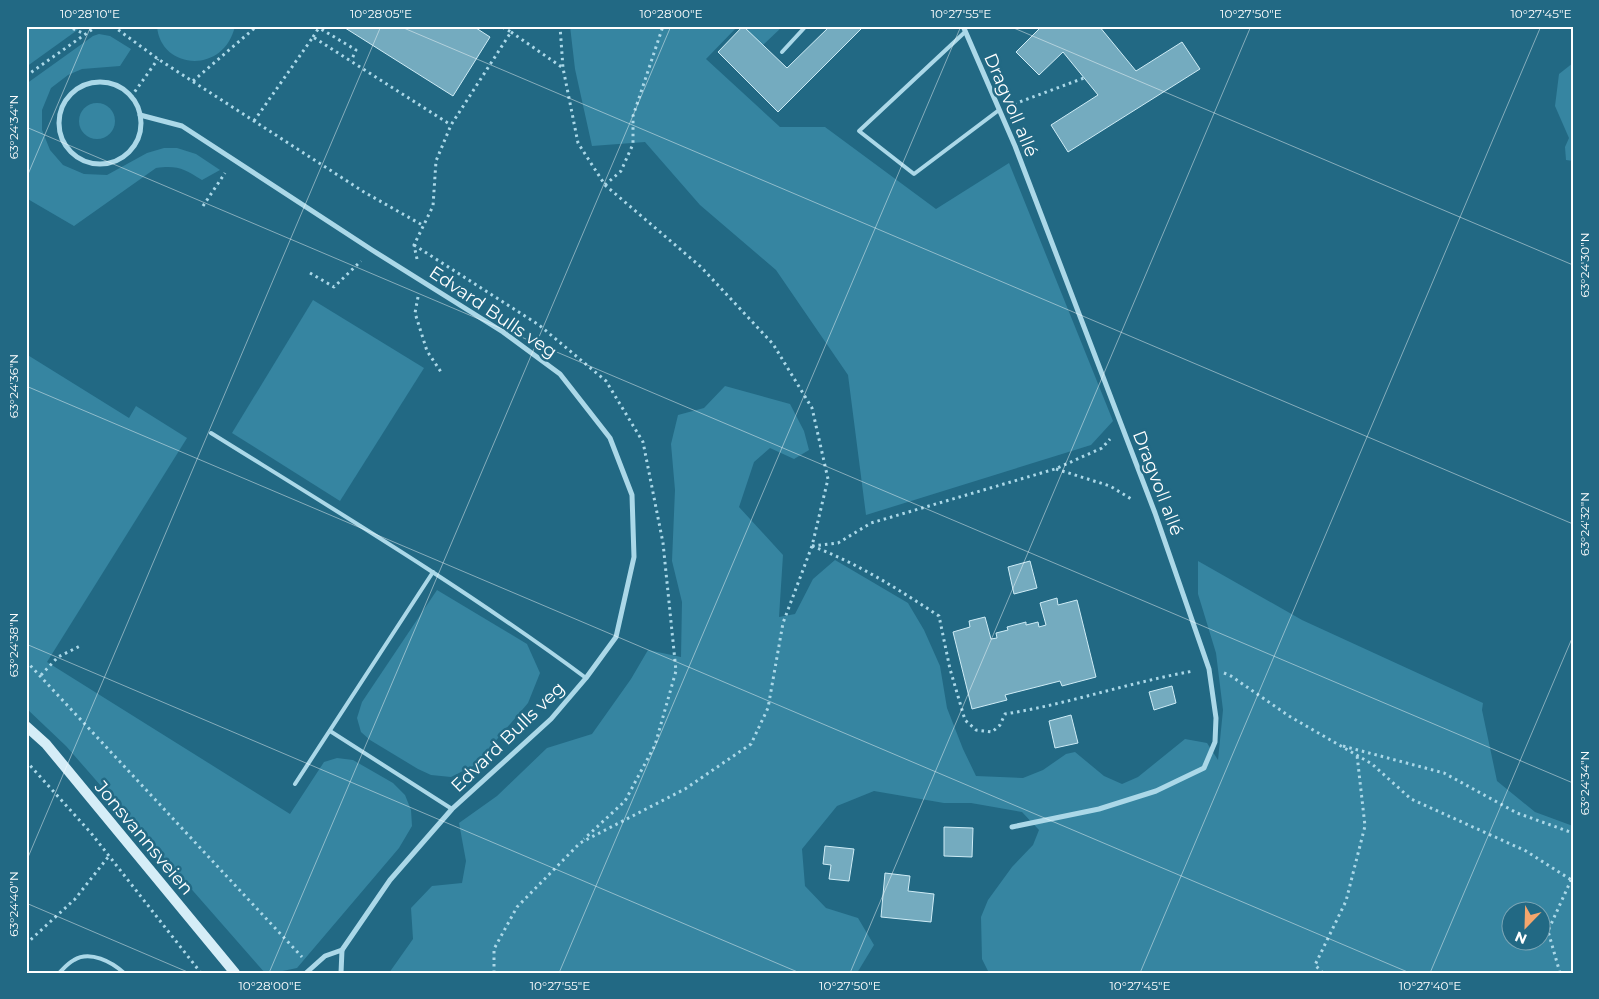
<svg xmlns="http://www.w3.org/2000/svg" width="1599" height="999" font-family="Montserrat,sans-serif">
<style>
.green{fill:#3685a1;fill-rule:evenodd}
.building{fill:#74abbf;stroke:#ceecf6}
.lines{fill:none;stroke-linecap:round;stroke-linejoin:round}
.path{stroke:#abd8e8;stroke-width:3;stroke-dasharray:2.5 4;stroke-linecap:butt}
.service{stroke:#abd8e8;stroke-width:4}
.minor{stroke:#abd8e8;stroke-width:5}
.secondary{stroke:#d5edf7;stroke-width:10}
.path-bridge{stroke:#abd8e8;stroke-width:3;stroke-dasharray:2.5 4;stroke-linecap:butt}
.ticks{fill:none;stroke:#fff;stroke-width:1;stroke-opacity:0.45}
.labels{text-anchor:middle;dominant-baseline:central;stroke-width:5;stroke-linejoin:round;paint-order:stroke}
.street-label{font-size:18px;fill:#fff;stroke:#226984}
.neatline{fill:none;stroke:#fff;stroke-width:2}
.ticks-label{font-size:12px;text-anchor:middle;fill:#fff}
</style>
<rect width="100%" height="100%" fill="#226984"/>
<g class="green">
<path d="M 26,26 L 83,26 L 26,67 Z"/>
<path d="M 157,26 L 235,26 C 224,75 160,70 157,26 Z"/>
<path d="M 570,26 L 738,26 L 706,59 L 780,127 L 825,127 L 936,209 L 1009,163 L 1113,421 L 1091,445 L 866,515 L 848,375 L 776,270 L 700,205 L 645,142 L 592,146 L 575,69 Z"/>
<path d="M 740,26 L 783,26 L 763,45 Z"/>
<path d="M 99,34 L 110,36 L 131,49 L 120,66 L 82,69 L 68,75 L 51,88 L 42,110 L 42,130 L 50,150 L 63,165 L 84,174 L 107,175 L 147,153 L 164,148 L 177,148 L 196,154 L 220,170 L 202,180 C 184,169 178,165 156,168 L 74,226 L 26,198 L 26,84 L 93,36 Z"/>
<path d="M 1573,63 L 1573,161 L 1566,160 L 1565,147 L 1569,138 L 1555,106 L 1559,74 Z"/>
<circle cx="97" cy="121" r="18"/>
<path d="M 313,300 L 424,368 L 340,501 L 232,433 Z"/>
<path d="M 26,354 L 129,418 L 136,406 L 187,438 L 47,662 L 290,814 L 324,762 L 337,758 L 353,760 L 393,783 L 405,795 L 411,810 L 412,826 L 399,848 L 297,968 L 273,973 L 265,973 L 66,746 L 26,708 Z"/>
<path d="M 725,386 L 790,404 L 804,431 L 809,450 L 794,459 L 770,448 L 754,462 L 739,507 L 783,555 L 779,617 L 795,614 L 813,579 L 835,560 L 908,603 L 924,630 L 940,666 L 947,708 L 963,749 L 976,776 L 1023,778 L 1043,770 L 1066,754 L 1075,752 L 1104,776 L 1122,784 L 1138,777 L 1185,739 L 1207,743 L 1218,760 L 1223,710 L 1216,653 L 1198,594 L 1198,561 L 1302,620 L 1483,703 L 1482,710 L 1497,781 L 1535,812 L 1573,826 L 1573,973 L 989,973 L 982,959 L 981,917 L 988,900 L 1012,867 L 1033,845 L 1039,830 L 1022,812 L 971,803 L 944,803 L 874,791 L 837,806 L 802,849 L 805,886 L 826,908 L 858,918 L 874,945 L 857,973 L 389,973 L 413,939 L 411,908 L 432,886 L 462,883 L 466,861 L 459,823 L 497,796 L 547,748 L 592,734 L 631,679 L 648,650 L 681,657 L 682,602 L 672,561 L 675,490 L 671,444 L 678,415 L 704,408 ZM 1512,912 L 1542,912 L 1542,942 L 1512,942 Z"/>
<path d="M 437,590 L 527,644 L 540,673 L 528,703 L 475,765 L 451,777 L 431,775 L 418,769 L 370,740 L 361,732 L 357,718 L 362,702 Z"/>
</g>
<g class="building">
<path d="M 342,26 L 473,26 L 490,37 L 453,96 Z"/>
<path d="M 743,26 L 787,68 L 830,26 L 864,26 L 778,112 L 718,52 Z"/>
<path d="M 1042,26 L 1099,26 L 1136,71 L 1182,42 L 1200,69 L 1068,152 L 1051,125 L 1098,95 L 1063,52 L 1039,75 L 1016,52 Z"/>
<path d="M 1030,561 L 1037,588 L 1014,594 L 1008,567 Z"/>
<path d="M 1057,598 L 1058,605 L 1077,600 L 1096,677 L 1062,686 L 1060,681 L 1005,695 L 1007,700 L 972,709 L 953,632 L 970,627 L 969,621 L 985,617 L 991,639 L 997,638 L 996,633 L 1008,630 L 1007,627 L 1026,622 L 1026,625 L 1038,622 L 1039,627 L 1046,625 L 1040,603 Z"/>
<path d="M 1172,686 L 1176,703 L 1154,710 L 1149,692 Z"/>
<path d="M 1071,715 L 1078,743 L 1055,748 L 1049,721 Z"/>
<path d="M 944,827 L 973,828 L 972,857 L 944,856 Z"/>
<path d="M 825,846 L 854,849 L 849,881 L 829,879 L 831,865 L 823,864 Z"/>
<path d="M 885,873 L 910,876 L 908,891 L 934,894 L 931,922 L 881,917 Z"/>
</g>
<g class="lines">
<g class="path">
<path d="M 67,26 L 85,34"/>
<path d="M 113,26 L 158,59 L 364,192 L 424,226"/>
<path d="M 316,26 L 356,50 L 351,61"/>
<path d="M 511,32 L 563,68"/>
<path d="M 26,76 L 97,26"/>
<path d="M 193,81 L 257,26"/>
<path d="M 131,97 L 158,59"/>
<path d="M 1014,104 L 1084,78"/>
<path d="M 254,121 L 313,37 L 451,125"/>
<path d="M 605,185 L 621,171 L 633,144 L 633,116 L 663,26"/>
<path d="M 203,206 L 225,173"/>
<path d="M 414,245 L 539,325 L 606,381 L 643,442 L 663,543 L 676,671 L 655,745 L 625,801 L 584,839"/>
<path d="M 417,259 L 414,245 L 433,206 L 436,161 L 451,125 L 511,32 L 501,26"/>
<path d="M 310,273 L 334,287 L 361,261"/>
<path d="M 418,297 L 415,313 L 427,351 L 441,372"/>
<path d="M 1056,469 L 1110,486 L 1133,500"/>
<path d="M 812,546 C 857,563 898,589 939,616 L 950,669 L 965,720 L 976,730 L 992,732 L 1000,725 L 1005,714 C 1069,704 1130,682 1194,671"/>
<path d="M 812,546 L 838,543 L 871,523 L 1055,469 L 1102,448 L 1110,439"/>
<path d="M 26,661 L 302,957"/>
<path d="M 1224,673 L 1231,676 L 1289,716 L 1372,764 L 1411,799 L 1526,851 L 1573,881"/>
<path d="M 41,675 L 58,657 L 80,646"/>
<path d="M 1343,746 L 1444,773 L 1517,813 L 1573,833"/>
<path d="M 26,761 L 91,833 L 201,973"/>
<path d="M 26,944 L 75,899 L 109,856"/>
<path d="M 494,973 L 494,949 L 517,907 L 580,843 L 685,789 L 751,744 L 768,708 L 783,623 L 812,546 L 828,479 L 812,408 L 773,344 L 701,267 L 605,185 L 578,143 L 563,68 L 560,26"/>
<path d="M 1323,973 L 1315,965 L 1346,901 L 1365,826 L 1357,755"/>
<path d="M 1560,973 L 1548,931 L 1571,880"/>
</g>
<g class="service">
<path d="M 965,32 L 859,131 L 914,174 L 999,110"/>
<path d="M 782,52 L 806,26"/>
<path d="M 211,433 C 338,512 466,589 586,678"/>
<path d="M 330,731 L 452,809"/>
<path d="M 295,784 L 433,572"/>
<path d="M 59,973 C 63,969 68,963 74,960 C 90,950 112,962 124,973"/>
</g>
<g class="minor">
<path d="M 963,26 L 1015,146 L 1155,513 L 1209,669 L 1216,718 L 1215,742 L 1204,768 L 1156,791 L 1099,809 L 1012,827"/>
<circle cx="100" cy="123" r="41"/>
<path d="M 140,115 L 182,126 L 372,250 L 503,332 L 560,374 L 610,438 L 632,495 L 634,557 L 616,637 L 586,678 L 551,719 L 452,809 L 390,880 L 342,950"/>
<path d="M 306,973 L 325,956 L 342,950 L 341,973"/>
</g>
<path class="secondary" d="M 26,726 L 46,744 L 235,973"/>
<path class="path-bridge" d="M 313,37 L 320,26"/>
</g>
<path class="ticks" d="M 399,26 L 1573,524M 1009,26 L 1573,265M 26,127 L 1573,783M 26,179 L 91,26M 26,386 L 1410,973M 26,644 L 800,973M 26,862 L 381,26M 26,903 L 190,973M 269,973 L 671,26M 559,973 L 961,26M 850,973 L 1251,26M 1140,973 L 1541,26M 1430,973 L 1573,636"/>
<g class="labels">
<g class="street-label">
<text transform="translate(1011 105) rotate(67)">Dragvoll allé</text>
<text transform="translate(493 312) rotate(34)">Edvard Bulls veg</text>
<text transform="translate(1158 483) rotate(69)">Dragvoll allé</text>
<text transform="translate(508 737) rotate(-44)">Edvard Bulls veg</text>
<text transform="translate(144 838) rotate(50)">Jonsvannsveien</text>
</g>
</g>
<rect width="1599" height="999" fill="none" stroke="#226984" stroke-width="55"/>
<g transform="translate(1526 926) rotate(203)"><circle r="24" fill="#226984" stroke="#7aa5b5"/>
<path d="M0-4L9 19L0 12L-9 19Z" fill="#f4a66d"/>
<text y="-8" font-size="14" font-weight="bold" text-anchor="middle" fill="#ffffff">N</text>
</g>
<rect x="28" y="28" width="1544" height="944" class="neatline"/>
<g class="ticks-label">
<text x="90" y="18">10°28'10"E</text>
<text x="381" y="18">10°28'05"E</text>
<text x="671" y="18">10°28'00"E</text>
<text x="961" y="18">10°27'55"E</text>
<text x="1251" y="18">10°27'50"E</text>
<text x="1541" y="18">10°27'45"E</text>
<text transform="translate(14 127) rotate(-90)" y="4">63°24'34"N</text>
<text transform="translate(1585 265) rotate(-90)" y="4">63°24'30"N</text>
<text transform="translate(14 386) rotate(-90)" y="4">63°24'36"N</text>
<text transform="translate(1585 524) rotate(-90)" y="4">63°24'32"N</text>
<text transform="translate(14 645) rotate(-90)" y="4">63°24'38"N</text>
<text transform="translate(1585 783) rotate(-90)" y="4">63°24'34"N</text>
<text transform="translate(14 904) rotate(-90)" y="4">63°24'40"N</text>
<text x="270" y="990">10°28'00"E</text>
<text x="560" y="990">10°27'55"E</text>
<text x="850" y="990">10°27'50"E</text>
<text x="1140" y="990">10°27'45"E</text>
<text x="1430" y="990">10°27'40"E</text>
</g>
</svg>
